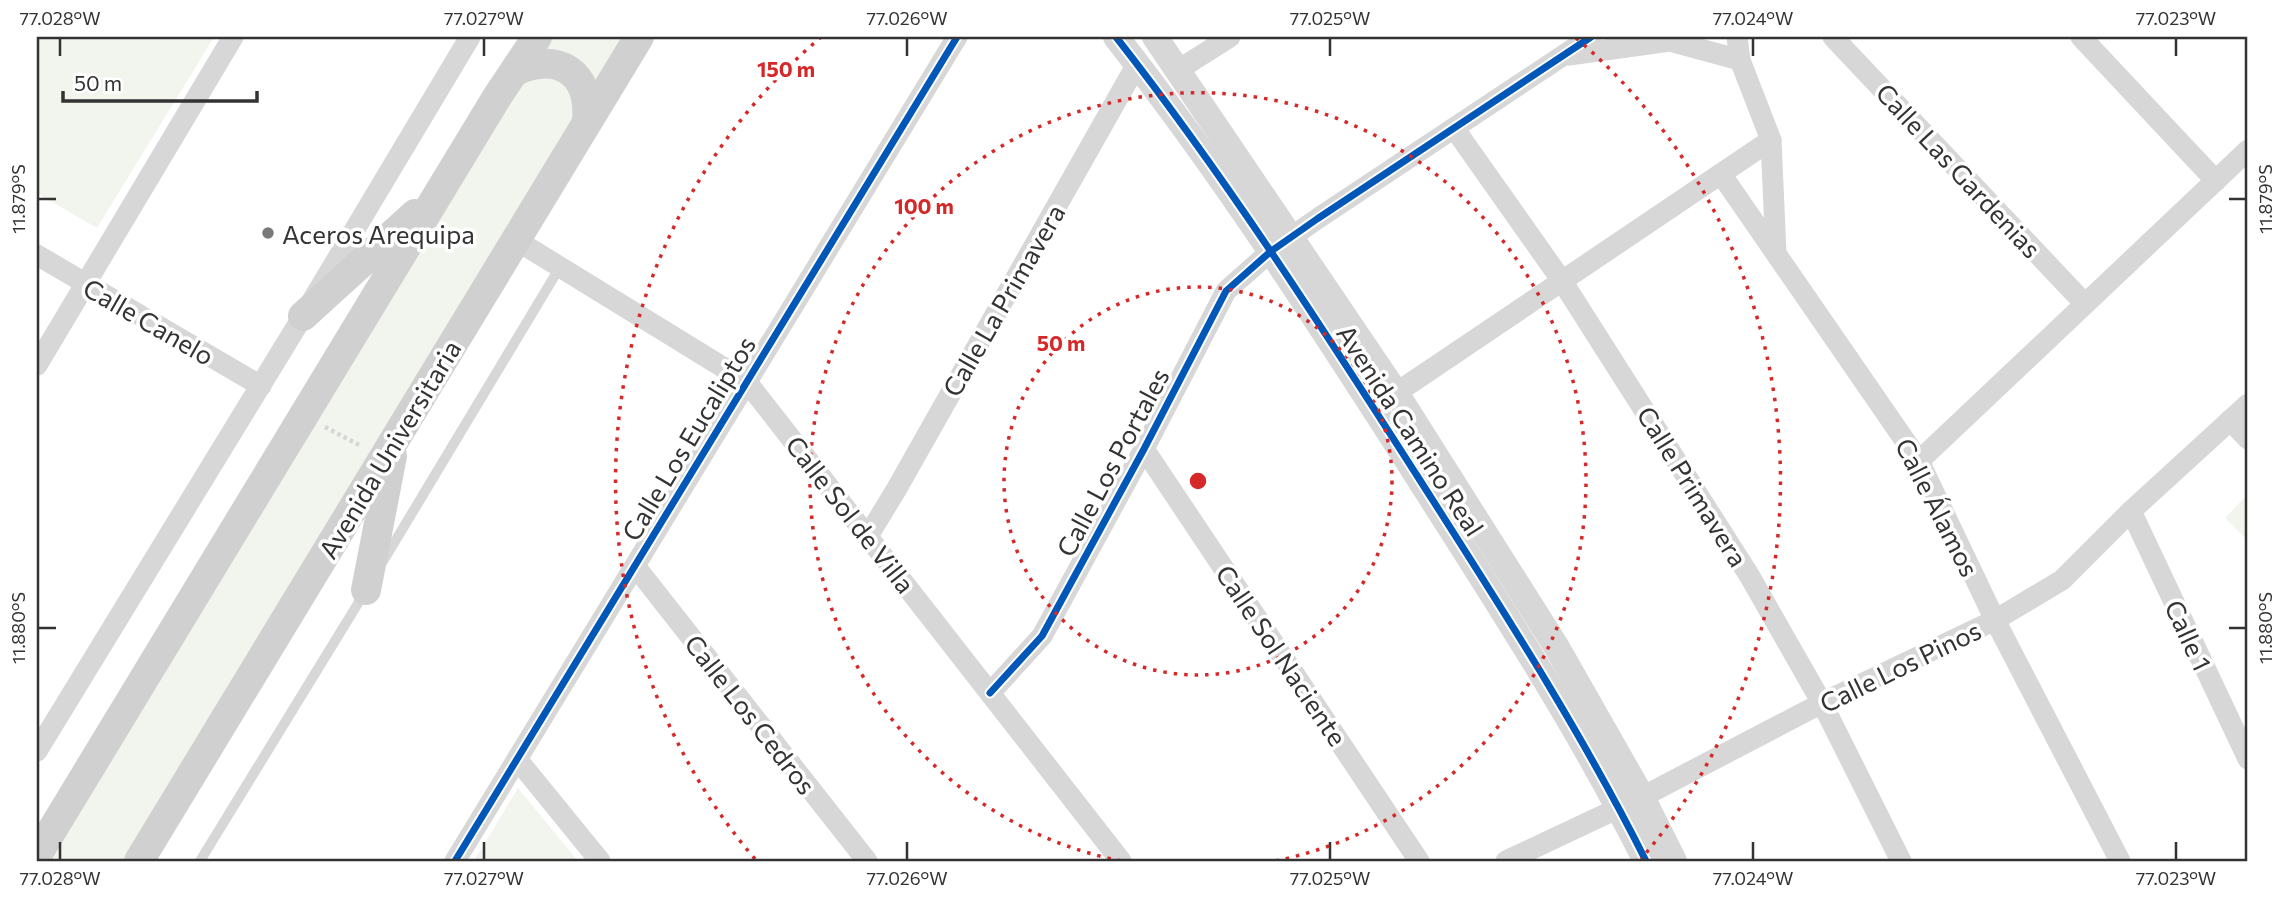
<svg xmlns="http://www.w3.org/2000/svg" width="2285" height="898" font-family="Commissioner,sans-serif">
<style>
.green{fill:#f1f5ed}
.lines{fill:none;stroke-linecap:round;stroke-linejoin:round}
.path{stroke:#d6d6d6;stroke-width:4.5;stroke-dasharray:3.5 3.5;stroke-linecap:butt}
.service{stroke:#d7d7d7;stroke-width:10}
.minor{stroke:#d7d7d7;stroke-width:21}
.tertiary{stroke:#d7d7d7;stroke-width:26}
.secondary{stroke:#d0d0d0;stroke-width:30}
.cycleway-casing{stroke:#fff;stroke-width:11}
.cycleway{stroke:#0057b8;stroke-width:7}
.ticks{fill:none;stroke:#333;stroke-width:2.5}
.ring{fill:none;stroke:#d62828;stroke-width:3.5;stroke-dasharray:3.5 7}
.poi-dot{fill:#7a7a7a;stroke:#fff;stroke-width:2.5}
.labels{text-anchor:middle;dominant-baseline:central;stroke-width:7;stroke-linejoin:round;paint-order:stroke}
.street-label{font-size:26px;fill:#333;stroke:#fff}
.poi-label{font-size:26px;fill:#333;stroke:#fff;text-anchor:start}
.centre{fill:#d62828;stroke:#fff;stroke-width:3.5}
.ring-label{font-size:21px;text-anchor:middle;font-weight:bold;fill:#d62828;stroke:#fff;stroke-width:7;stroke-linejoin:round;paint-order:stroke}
.neatline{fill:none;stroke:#333;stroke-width:2.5}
.ticks-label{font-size:18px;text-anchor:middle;fill:#333}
</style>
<rect width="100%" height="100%" fill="#fff"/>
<g class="green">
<path d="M 37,37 L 214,37 L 97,228 L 37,193 Z"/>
<path d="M 550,37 L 628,37 L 125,861 L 48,861 Z"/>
<path d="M 2248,494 L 2248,541 L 2225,518 Z"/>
<path d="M 518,788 L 578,861 L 474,861 Z"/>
</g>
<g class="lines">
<path class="path" d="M 325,427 L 361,446"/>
<g class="service">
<path d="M 382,563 L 560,267"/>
<path d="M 200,861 L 365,592"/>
</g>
<g class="minor">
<path d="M 1737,37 L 1740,60"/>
<path d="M 1833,37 L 2085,304"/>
<path d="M 2081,37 L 2216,181"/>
<path d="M 1569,55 L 1670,41 L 1740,60 L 1771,140 L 1776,253"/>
<path d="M 1178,70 L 1230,37"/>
<path d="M 1454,128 L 1562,281 L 1749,575 L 1822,703 L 1901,861"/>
<path d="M 1721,174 L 1919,461 L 1995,620 L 2120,861"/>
<path d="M 516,240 L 747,382 L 1121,861"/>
<path d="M 37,255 L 261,386"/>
<path d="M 37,365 L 233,37"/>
<path d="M 1396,393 L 1771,140"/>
<path d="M 2230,420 L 2248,439"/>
<path d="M 1144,449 L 1419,861"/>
<path d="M 1919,461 L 2248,150"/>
<path d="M 2131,511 L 2248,759"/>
<path d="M 868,536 L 896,490 L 1137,64"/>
<path d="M 635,566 L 867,861"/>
<path d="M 990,693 L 1042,636 L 1144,449 L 1226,291 L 1270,252 L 1317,219 L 1591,37"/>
<path d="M 37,751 L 303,316 L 470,37"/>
<path d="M 517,759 L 600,861"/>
<path d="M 455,861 L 957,37"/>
<path d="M 1506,861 L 1642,797 L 1822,703 L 1995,620 L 2062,580 L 2131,511 L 2248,404"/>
</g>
<g class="tertiary">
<path d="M 1116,37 C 1225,176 1321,326 1416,474 C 1497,601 1579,727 1646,861"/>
<path d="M 1155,37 L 1396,393 L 1556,646 L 1642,797 L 1674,861"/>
</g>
<g class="secondary">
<path d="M 515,71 C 559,51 591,73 587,121"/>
<path d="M 303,316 L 415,214"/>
<path d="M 366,590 L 392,456"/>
<path d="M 37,855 L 497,97 L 537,37"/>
<path d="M 139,861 L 639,37"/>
</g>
<defs>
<g id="cycleway">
<path d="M 1116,37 C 1225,176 1321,326 1416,474 C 1497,601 1579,727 1646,861"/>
<path d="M 990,693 L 1042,636 L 1144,449 L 1226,291 L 1270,252 L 1317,219 L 1591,37"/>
<path d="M 455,861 L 957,37"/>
</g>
</defs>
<use href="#cycleway" class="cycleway-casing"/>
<use href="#cycleway" class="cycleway"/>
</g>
<path class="ticks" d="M 60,38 L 60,56M 484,38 L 484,56M 907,38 L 907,56M 1330,38 L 1330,56M 1753,38 L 1753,56M 2176,38 L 2176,56M 38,199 L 56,199M 2229,199 L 2246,199M 38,628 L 56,628M 2229,628 L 2246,628M 60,842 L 60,860M 484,842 L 484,860M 907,842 L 907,860M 1330,842 L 1330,860M 1753,842 L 1753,860M 2176,842 L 2176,860"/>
<g class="ring">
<circle cx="1198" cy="481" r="194"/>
<path d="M1121 861A388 388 0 1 1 1275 861"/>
<path d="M755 859A582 582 0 0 1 820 38M1576 38A582 582 0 0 1 1641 859"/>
</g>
<circle class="poi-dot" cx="268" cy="233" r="7"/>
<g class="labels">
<g class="street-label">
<text transform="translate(1959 170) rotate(47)">Calle Las Gardenias</text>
<text transform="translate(1003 300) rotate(-60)">Calle La Primavera</text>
<text transform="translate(149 321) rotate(30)">Calle Canelo</text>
<text transform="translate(1411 430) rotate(57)">Avenida Camino Real</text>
<text transform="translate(688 438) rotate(-59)">Calle Los Eucaliptos</text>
<text transform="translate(389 449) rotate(-59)">Avenida Universitaria</text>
<text transform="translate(1112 462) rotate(-62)">Calle Los Portales</text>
<text transform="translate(1693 486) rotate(58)">Calle Primavera</text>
<text transform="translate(1938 507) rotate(63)">Calle Álamos</text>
<text transform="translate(851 514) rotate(52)">Calle Sol de Villa</text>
<text transform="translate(2189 635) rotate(65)">Calle 1</text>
<text transform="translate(1282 655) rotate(56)">Calle Sol Naciente</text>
<text transform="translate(1900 666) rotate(-26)">Calle Los Pinos</text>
<text transform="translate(751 714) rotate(52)">Calle Los Cedros</text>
</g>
<g class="poi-label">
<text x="282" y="233">Aceros Arequipa</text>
</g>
</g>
<circle cx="1198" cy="481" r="10" class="centre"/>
<g class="ring-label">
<text x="786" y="77">150 m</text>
<text x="924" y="214">100 m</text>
<text x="1061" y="351">50 m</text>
</g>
<rect width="2285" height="898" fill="none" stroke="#ffffff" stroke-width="77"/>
<path d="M63 91v10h194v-10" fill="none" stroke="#333333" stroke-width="3.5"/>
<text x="74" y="91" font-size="21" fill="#333333" stroke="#ffffff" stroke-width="5" paint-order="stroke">50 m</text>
<rect x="38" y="38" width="2208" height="822" class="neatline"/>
<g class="ticks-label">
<text x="60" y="25">77.028°W</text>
<text x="484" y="25">77.027°W</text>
<text x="907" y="25">77.026°W</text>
<text x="1330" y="25">77.025°W</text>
<text x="1753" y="25">77.024°W</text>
<text x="2176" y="25">77.023°W</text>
<text transform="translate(19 199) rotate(-90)" y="6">11.879°S</text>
<text transform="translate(2266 199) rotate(-90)" y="6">11.879°S</text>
<text transform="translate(19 628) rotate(-90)" y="6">11.880°S</text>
<text transform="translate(2266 628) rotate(-90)" y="6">11.880°S</text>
<text x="60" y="885">77.028°W</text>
<text x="484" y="885">77.027°W</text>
<text x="907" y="885">77.026°W</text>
<text x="1330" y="885">77.025°W</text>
<text x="1753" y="885">77.024°W</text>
<text x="2176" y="885">77.023°W</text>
</g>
</svg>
